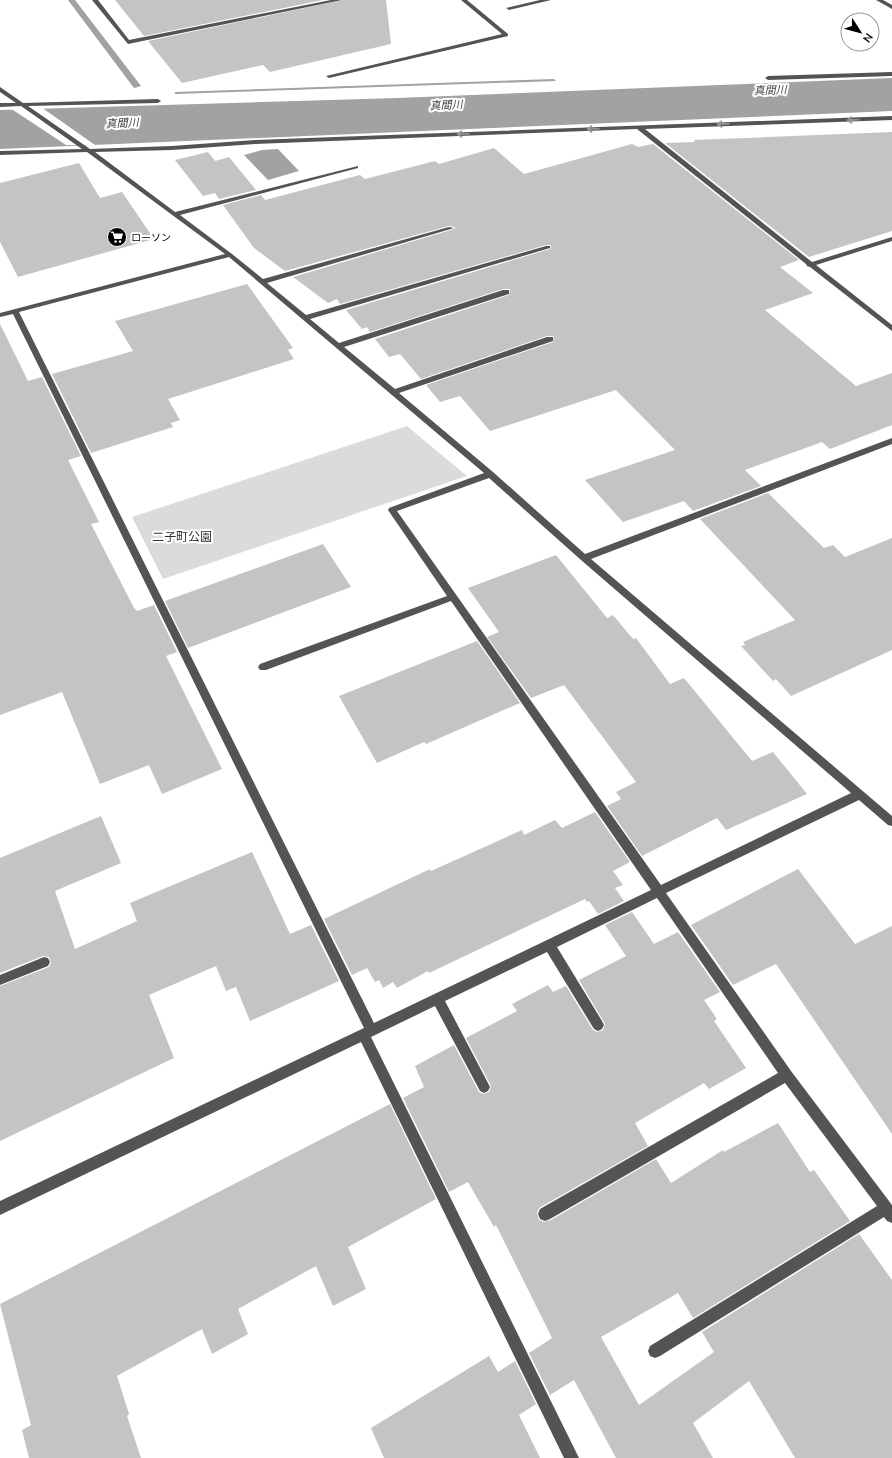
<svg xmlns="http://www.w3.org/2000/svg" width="892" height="1458" font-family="Mulish,'Noto Sans JP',sans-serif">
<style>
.green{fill:#dbdbdb}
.water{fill:#a2a2a2}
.pier{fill:#fff}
.building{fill:#c4c4c4}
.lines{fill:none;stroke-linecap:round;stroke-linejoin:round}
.minor{fill:#545454;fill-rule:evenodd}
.oneway{stroke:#989898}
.labels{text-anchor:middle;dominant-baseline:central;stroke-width:4;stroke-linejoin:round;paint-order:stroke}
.far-poi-label{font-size:10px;fill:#000;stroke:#fff;text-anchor:start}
.far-water-label{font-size:11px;font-style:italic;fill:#434343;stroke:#fff}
.park-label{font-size:12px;fill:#323232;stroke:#fff}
</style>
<rect width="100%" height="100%" fill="#fff"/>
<path class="green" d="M 407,426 L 467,476 L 163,579 L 132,517 Z"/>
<g class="water">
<path d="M 68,0 L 75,0 L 141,86 L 134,88 Z"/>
<path d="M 892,78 L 892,111 L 0,149 L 0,110 L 397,98 Z"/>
<path d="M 554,79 L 556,81 L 175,94 L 175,92 Z"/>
<path d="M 278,149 L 299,171 L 268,180 L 244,155 L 262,150 Z"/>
</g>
<path class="pier" d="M 41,107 L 95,145 L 66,145 L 10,108 Z"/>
<g class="building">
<path d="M 115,0 L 323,0 L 144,36 Z"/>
<path d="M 343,0 L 386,0 L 391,44 L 270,72 L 263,65 L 182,83 L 148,41 Z"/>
<path d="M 892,132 L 892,231 L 809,257 L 665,143 L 695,142 L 694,140 Z"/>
<path d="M 632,144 L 638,147 L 653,144 L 799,260 L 780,267 L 813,293 L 765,310 L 856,386 L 892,373 L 892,425 L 830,449 L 822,442 L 745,470 L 761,486 L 693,511 L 684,501 L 623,522 L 585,480 L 675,450 L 616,390 L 490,431 L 460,396 L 440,402 L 426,385 L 553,342 L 554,336 L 547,336 L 421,379 L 400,354 L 389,357 L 375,339 L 509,295 L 510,289 L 503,289 L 370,332 L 367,327 L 362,329 L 346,310 L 550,249 L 551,245 L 546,245 L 340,304 L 337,299 L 328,303 L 293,277 L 454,229 L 455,227 L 449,226 L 285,271 L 254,248 L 223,205 L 261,195 L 265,200 L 360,175 L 365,179 L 435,161 L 439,164 L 494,148 L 524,174 Z"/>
<path d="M 208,152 L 215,161 L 229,157 L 256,190 L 219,199 L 215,193 L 203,196 L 175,160 Z"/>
<path d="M 79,163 L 100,198 L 122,192 L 154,239 L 18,277 L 0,242 L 0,183 Z"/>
<path d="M 247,284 L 293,348 L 288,350 L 294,359 L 168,399 L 180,420 L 171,423 L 173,427 L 91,453 L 52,374 L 133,351 L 115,321 Z"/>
<path d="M 0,324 L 28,381 L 42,377 L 81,456 L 68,460 L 99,522 L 91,524 L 134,608 L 137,611 L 154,605 L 177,652 L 166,656 L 222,769 L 162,794 L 149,765 L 100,784 L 62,692 L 0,715 Z"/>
<path d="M 768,493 L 824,548 L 833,545 L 845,557 L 892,538 L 892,650 L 791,696 L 776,679 L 773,681 L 741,646 L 745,645 L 743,642 L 795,620 L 700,519 Z"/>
<path d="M 323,544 L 351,587 L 188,648 L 165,601 Z"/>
<path d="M 556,555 L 607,618 L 613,615 L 633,639 L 636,638 L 670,684 L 684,678 L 752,761 L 773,752 L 807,794 L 726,830 L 717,818 L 642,856 L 607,806 L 621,799 L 616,792 L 636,782 L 564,685 L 531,698 L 487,637 L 499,632 L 468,588 Z"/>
<path d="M 477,641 L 520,703 L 426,744 L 424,742 L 377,763 L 339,696 Z"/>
<path d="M 595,812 L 630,862 L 613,871 L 623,885 L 615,888 L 624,901 L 598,914 L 589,901 L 587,902 L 585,899 L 429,973 L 428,971 L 397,988 L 393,982 L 383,988 L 379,980 L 375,982 L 367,968 L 352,975 L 324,919 L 430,869 L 431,871 L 522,830 L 524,835 L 555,820 L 562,828 Z"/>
<path d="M 101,816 L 121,863 L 55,891 L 75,949 L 137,921 L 130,903 L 252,852 L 290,934 L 311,925 L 339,981 L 250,1021 L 236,987 L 226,991 L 216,966 L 149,995 L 174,1058 L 0,1141 L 0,986 L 49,967 L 51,963 L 49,957 L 43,956 L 0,973 L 0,858 Z"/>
<path d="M 798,869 L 855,944 L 892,926 L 892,1134 L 776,964 L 733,985 L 691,925 Z"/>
<path d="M 632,912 L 654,944 L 678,932 L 720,992 L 704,1000 L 717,1019 L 714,1021 L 746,1068 L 709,1089 L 704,1083 L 635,1123 L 648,1146 L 539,1208 L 537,1213 L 539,1220 L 544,1222 L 551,1220 L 656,1159 L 671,1183 L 723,1150 L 724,1152 L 778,1123 L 810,1172 L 814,1170 L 850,1221 L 693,1318 L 678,1293 L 601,1337 L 639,1405 L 714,1352 L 702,1332 L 859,1234 L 892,1280 L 892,1458 L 795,1458 L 749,1381 L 693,1423 L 713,1458 L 616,1458 L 574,1380 L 550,1395 L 529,1353 L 552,1338 L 496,1225 L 494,1227 L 468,1182 L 449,1192 L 403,1098 L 424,1087 L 415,1066 L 454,1045 L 479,1092 L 483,1094 L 489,1092 L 491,1086 L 466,1038 L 517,1011 L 512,1004 L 548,985 L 553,992 L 566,986 L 593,1030 L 597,1032 L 603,1030 L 605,1024 L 579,980 L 626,956 L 605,925 Z"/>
<path d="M 390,1104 L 436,1199 L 348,1247 L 366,1289 L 333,1306 L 316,1266 L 238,1309 L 248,1334 L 212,1354 L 202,1329 L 117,1376 L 129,1414 L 127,1416 L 141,1458 L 29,1458 L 22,1430 L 31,1425 L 0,1304 Z"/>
<path d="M 489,1356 L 498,1372 L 515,1361 L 536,1404 L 519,1415 L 540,1458 L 384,1458 L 371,1428 Z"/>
</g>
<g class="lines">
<g class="minor">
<path d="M 92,0 L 98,0 L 129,40 L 331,0 L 342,0 L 128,44 Z"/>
<path d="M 461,0 L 467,0 L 508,34 L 508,36 L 329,78 L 326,76 L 502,34 Z"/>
<path d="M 540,0 L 551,0 L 509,10 L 506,8 Z"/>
<path d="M 876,0 L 883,0 L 892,5 L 892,9 Z"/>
<path d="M 892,72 L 892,76 L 768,80 L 765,78 L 768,76 Z"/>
<path d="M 0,87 L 23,103 L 158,99 L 161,101 L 158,103 L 28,106 L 90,149 L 172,146 L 255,140 L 892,116 L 892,120 L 645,129 L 812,262 L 892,237 L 892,241 L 816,265 L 892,325 L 892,331 L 810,267 L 807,266 L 806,264 L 637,129 L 255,144 L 172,150 L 95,152 L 175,212 L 358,166 L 358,168 L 180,215 L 232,254 L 263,279 L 449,227 L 454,228 L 267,283 L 306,315 L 546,246 L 550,246 L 550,248 L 310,319 L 339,343 L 503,290 L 509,290 L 509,294 L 344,347 L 395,389 L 547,337 L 553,337 L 553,341 L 399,393 L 493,472 L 585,554 L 892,438 L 892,444 L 591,559 L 892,816 L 892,826 L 888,825 L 859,800 L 666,893 L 791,1071 L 892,1205 L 892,1223 L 887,1221 L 884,1217 L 660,1356 L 655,1358 L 650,1356 L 648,1351 L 650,1346 L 877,1206 L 785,1083 L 550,1219 L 545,1221 L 540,1219 L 538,1214 L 540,1209 L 778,1073 L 657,898 L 557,947 L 602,1021 L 604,1025 L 602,1029 L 598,1031 L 594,1029 L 547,952 L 445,1001 L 488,1083 L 490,1087 L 488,1091 L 484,1093 L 480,1091 L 435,1006 L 371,1037 L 579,1458 L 564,1458 L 361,1042 L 0,1215 L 0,1201 L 364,1028 L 13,314 L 0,317 L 0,313 L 225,254 L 87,152 L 0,155 L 0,151 L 82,149 L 21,106 L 0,107 L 0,103 L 16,103 L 0,92 ZM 229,257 L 484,473 L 389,508 L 388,510 L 447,596 L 260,664 L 258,667 L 260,670 L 266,670 L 451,601 L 651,890 L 374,1023 L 19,312 ZM 489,478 L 581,560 L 851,793 L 661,885 L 397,511 Z"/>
<path d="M 44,957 L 48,958 L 50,962 L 48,966 L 0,985 L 0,975 Z"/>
</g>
</g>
<defs><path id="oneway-shaft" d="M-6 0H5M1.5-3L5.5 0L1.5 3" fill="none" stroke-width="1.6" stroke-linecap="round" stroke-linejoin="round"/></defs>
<g class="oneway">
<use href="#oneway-shaft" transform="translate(853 120) rotate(178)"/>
<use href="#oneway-shaft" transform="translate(723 124) rotate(178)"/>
<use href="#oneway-shaft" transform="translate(593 129) rotate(178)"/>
<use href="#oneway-shaft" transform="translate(463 134) rotate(178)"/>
</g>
<defs>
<symbol id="supermarket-disc" viewBox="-11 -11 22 22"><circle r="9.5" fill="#000" stroke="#fff"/><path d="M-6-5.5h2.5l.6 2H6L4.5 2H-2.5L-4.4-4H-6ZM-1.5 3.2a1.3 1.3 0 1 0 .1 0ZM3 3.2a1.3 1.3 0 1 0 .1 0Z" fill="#fff"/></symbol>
</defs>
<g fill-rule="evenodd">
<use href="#supermarket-disc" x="106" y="226" width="22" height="22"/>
</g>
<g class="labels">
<g class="far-poi-label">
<text x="131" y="237">ローソン</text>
</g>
<g class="far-water-label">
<text transform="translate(770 90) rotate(-2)">真間川</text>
<text transform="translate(446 105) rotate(-3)">真間川</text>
<text transform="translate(122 123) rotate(-3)">真間川</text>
</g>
<g class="park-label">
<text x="182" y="536">二子町公園</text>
</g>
</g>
<g transform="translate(860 32) rotate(126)"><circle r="19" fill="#ffffff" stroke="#999999"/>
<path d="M0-3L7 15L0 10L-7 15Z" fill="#000000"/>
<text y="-6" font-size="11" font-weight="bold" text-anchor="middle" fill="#000000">N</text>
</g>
</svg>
